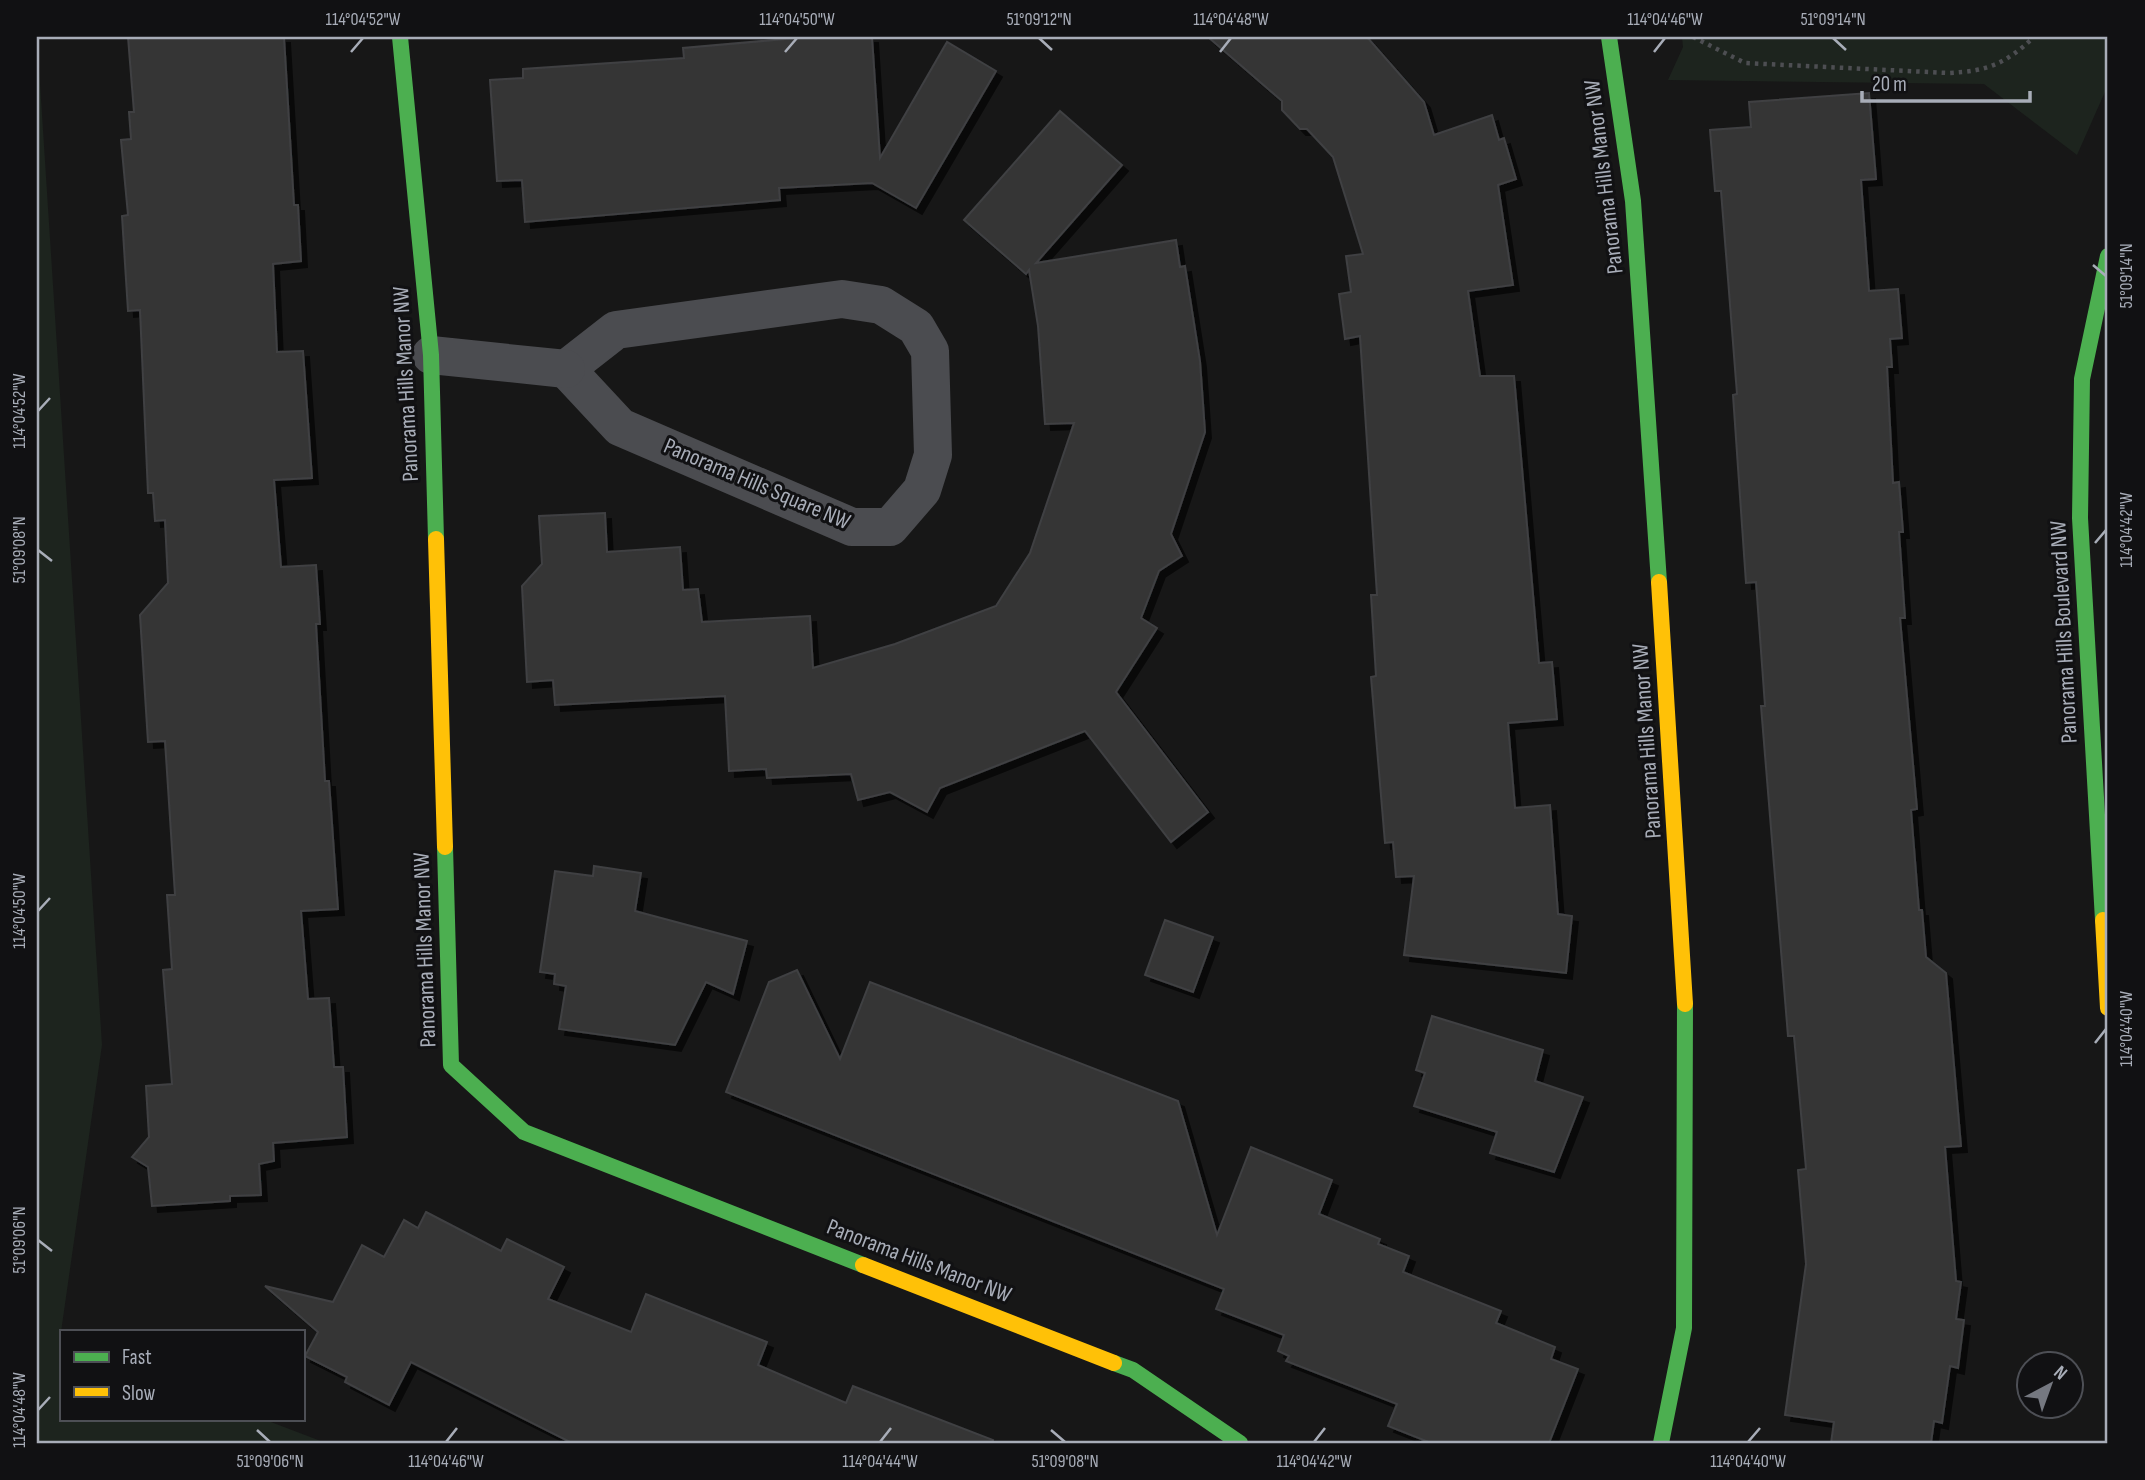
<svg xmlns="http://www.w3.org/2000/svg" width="2145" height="1480" font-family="'Sofia Sans Condensed',sans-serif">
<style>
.green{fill:#1d241e}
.building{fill:#353536;stroke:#3f4043;stroke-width:2;filter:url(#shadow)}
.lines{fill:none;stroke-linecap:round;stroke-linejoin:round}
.path{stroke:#4d4e52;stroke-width:4.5;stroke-dasharray:3.5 5;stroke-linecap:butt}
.street{stroke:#4b4c50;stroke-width:38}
.fast{stroke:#4caf50;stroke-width:16}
.slow{stroke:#ffc107;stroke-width:16}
.ticks{fill:none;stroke:#a8adb8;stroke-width:2.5}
.labels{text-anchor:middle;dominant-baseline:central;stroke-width:6;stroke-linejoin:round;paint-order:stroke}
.street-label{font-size:23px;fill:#a8adb8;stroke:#111113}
.neatline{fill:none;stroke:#a8adb8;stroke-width:2.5}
.ticks-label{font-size:18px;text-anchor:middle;fill:#a8adb8}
</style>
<defs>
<filter id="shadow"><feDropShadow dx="6" dy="6" stdDeviation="0" flood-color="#0009"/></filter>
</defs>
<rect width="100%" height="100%" fill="#171717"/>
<g class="green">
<path d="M 37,37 L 102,1045 L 60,1339 L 61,1419 L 263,1419 L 326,1443 L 37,1443 Z"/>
<path d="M 1682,37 L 2108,37 L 2108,85 L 2077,155 L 1984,84 L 1668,80 L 1683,47 Z"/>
</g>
<g class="building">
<path d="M 128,37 L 284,37 L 294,205 L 298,205 L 301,261 L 273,264 L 277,352 L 303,351 L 312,478 L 274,480 L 281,567 L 316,565 L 320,624 L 316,624 L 325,781 L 329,781 L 338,909 L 301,911 L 308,999 L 329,998 L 334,1067 L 343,1067 L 347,1137 L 273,1143 L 274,1161 L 259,1164 L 261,1195 L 230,1196 L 230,1201 L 152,1206 L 148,1167 L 132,1157 L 149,1137 L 146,1086 L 172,1084 L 163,970 L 172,969 L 167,895 L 175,895 L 165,741 L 148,742 L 140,615 L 168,583 L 165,520 L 155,521 L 153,493 L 148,493 L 140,310 L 128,311 L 122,216 L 128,215 L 121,140 L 131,139 L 129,112 L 134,112 Z"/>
<path d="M 808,37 L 872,37 L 880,158 L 947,42 L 996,71 L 916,208 L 872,183 L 779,188 L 780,200 L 525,222 L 522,180 L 497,181 L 490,80 L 523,78 L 523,69 L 684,58 L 683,48 Z"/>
<path d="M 1208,37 L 1367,37 L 1424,102 L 1434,135 L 1492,115 L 1499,140 L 1504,138 L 1516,179 L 1498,185 L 1513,285 L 1468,291 L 1480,376 L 1514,376 L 1539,663 L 1552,662 L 1557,719 L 1508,723 L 1515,808 L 1550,805 L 1558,914 L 1572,916 L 1566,973 L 1404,955 L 1414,876 L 1396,877 L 1393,842 L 1385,843 L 1371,677 L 1376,676 L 1371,595 L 1377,595 L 1360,336 L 1345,339 L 1339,294 L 1351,292 L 1346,256 L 1363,254 L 1333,157 L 1307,129 L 1300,129 L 1282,110 L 1282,101 Z"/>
<path d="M 1869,93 L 1876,179 L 1861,180 L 1869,291 L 1898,289 L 1902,338 L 1890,339 L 1892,367 L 1887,367 L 1893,483 L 1899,482 L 1903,532 L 1899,532 L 1905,618 L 1900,618 L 1917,809 L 1911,810 L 1919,910 L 1922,910 L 1926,957 L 1946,973 L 1961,1146 L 1945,1147 L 1956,1281 L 1961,1282 L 1956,1319 L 1964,1320 L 1958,1368 L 1950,1366 L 1942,1423 L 1934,1421 L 1931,1443 L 1831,1443 L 1834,1422 L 1785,1415 L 1806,1264 L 1798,1170 L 1806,1169 L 1794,1036 L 1788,1036 L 1761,706 L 1765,706 L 1756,582 L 1746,583 L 1733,395 L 1737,394 L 1728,279 L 1721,191 L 1715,191 L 1710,130 L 1751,127 L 1749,102 Z"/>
<path d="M 1060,111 L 1122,165 L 1036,263 L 1176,240 L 1180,267 L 1185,266 L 1200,361 L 1205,432 L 1171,534 L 1182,556 L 1159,571 L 1141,618 L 1157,628 L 1116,692 L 1208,812 L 1171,842 L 1085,731 L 940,788 L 927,812 L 890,792 L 858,800 L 851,774 L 767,778 L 766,769 L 729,771 L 725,696 L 555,705 L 553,680 L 527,682 L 522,586 L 542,564 L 539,516 L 605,513 L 607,552 L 680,547 L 683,590 L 698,589 L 702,622 L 810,616 L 813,668 L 895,644 L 996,606 L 1030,553 L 1074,423 L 1045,424 L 1038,326 L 1029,270 L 1026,274 L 964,220 Z"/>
<path d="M 594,866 L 641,873 L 635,911 L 747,941 L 733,994 L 706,982 L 675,1045 L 559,1029 L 566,986 L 554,984 L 555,974 L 540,972 L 555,871 L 593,876 Z"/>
<path d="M 1165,920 L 1213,937 L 1193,992 L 1145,975 Z"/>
<path d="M 797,970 L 840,1059 L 870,982 L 1178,1101 L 1217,1235 L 1251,1147 L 1332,1180 L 1319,1214 L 1380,1239 L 1378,1244 L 1409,1256 L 1403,1272 L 1501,1311 L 1496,1323 L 1555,1347 L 1551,1359 L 1578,1369 L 1549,1443 L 1431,1443 L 1388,1426 L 1397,1404 L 1286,1361 L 1289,1356 L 1278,1351 L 1284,1335 L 1216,1309 L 1224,1289 L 726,1092 L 769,982 Z"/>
<path d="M 1432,1016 L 1543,1050 L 1535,1081 L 1583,1097 L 1554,1172 L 1490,1153 L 1497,1132 L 1414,1106 L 1425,1073 L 1416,1070 Z"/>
<path d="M 426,1212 L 501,1251 L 507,1239 L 564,1267 L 548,1299 L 631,1332 L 646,1294 L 767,1342 L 758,1365 L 846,1403 L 853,1386 L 993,1440 L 992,1443 L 572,1443 L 411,1362 L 389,1405 L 345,1382 L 347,1377 L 305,1356 L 318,1332 L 265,1286 L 333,1302 L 362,1245 L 384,1257 L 404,1220 L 418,1228 Z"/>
</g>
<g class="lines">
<path class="path" d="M 1693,37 L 1745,63 L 1949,73 C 1988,71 2005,64 2034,37"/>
<g class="street">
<path d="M 842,299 L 881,305 L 916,327 L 930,351 L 933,455 L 922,490 L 890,527 L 852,527 L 620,427 L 566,369 L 616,330 Z"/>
<path d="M 431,355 L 566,369"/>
</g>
<g class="fast">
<path d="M 400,37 L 431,355 L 436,539"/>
<path d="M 1609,37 L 1633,201 L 1659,582"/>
<path d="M 445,847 L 451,1065 L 524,1132 L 863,1265"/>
<path d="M 2103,920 L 2080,518 L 2082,379 L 2108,256"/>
<path d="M 1114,1363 L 1133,1370 L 1240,1443"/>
<path d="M 1661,1443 L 1684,1328 L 1685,1004"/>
</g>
<g class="slow">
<path d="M 436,539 L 445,847"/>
<path d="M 1659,582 L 1685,1004"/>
<path d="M 2103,920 L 2108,1008"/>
<path d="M 863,1265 L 1114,1363"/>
</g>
</g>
<path class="ticks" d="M 1039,38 L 1052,50M 1833,38 L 1846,50M 351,52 L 363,38M 785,52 L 797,38M 1220,52 L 1231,38M 1654,52 L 1665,38M 2093,265 L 2106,276M 38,411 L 50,398M 2095,543 L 2106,530M 38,550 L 52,561M 38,911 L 50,898M 2095,1043 L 2106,1029M 38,1240 L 52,1251M 38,1410 L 50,1397M 257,1430 L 270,1442M 1051,1430 L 1065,1442M 446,1442 L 457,1428M 880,1442 L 891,1428M 1314,1442 L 1325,1428M 1748,1442 L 1760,1428"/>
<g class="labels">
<g class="street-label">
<text transform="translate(1604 177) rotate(-97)">Panorama Hills Manor NW</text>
<text transform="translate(406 384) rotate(-93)">Panorama Hills Manor NW</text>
<text transform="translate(757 484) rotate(23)">Panorama Hills Square NW</text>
<text transform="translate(2064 632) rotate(-93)">Panorama Hills Boulevard NW</text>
<text transform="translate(1647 741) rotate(-94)">Panorama Hills Manor NW</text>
<text transform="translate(425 950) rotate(-92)">Panorama Hills Manor NW</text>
<text transform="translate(919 1261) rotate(21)">Panorama Hills Manor NW</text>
</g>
</g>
<rect width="2145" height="1480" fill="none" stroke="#111113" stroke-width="77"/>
<rect x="60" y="1330" width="245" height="91" fill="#111113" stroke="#4d4f55" stroke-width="2"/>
<rect x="74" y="1352" width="35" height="10" fill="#4caf50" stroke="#4d4f55" stroke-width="2"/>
<text x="122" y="1364" font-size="21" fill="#a8adb8">Fast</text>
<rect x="74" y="1387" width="35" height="10" fill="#ffc107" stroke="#4d4f55" stroke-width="2"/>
<text x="122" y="1400" font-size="21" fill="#a8adb8">Slow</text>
<g transform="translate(2050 1385) rotate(41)"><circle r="33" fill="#111113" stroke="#4d4f55" stroke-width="2"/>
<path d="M0-5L12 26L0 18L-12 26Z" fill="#757880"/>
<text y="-10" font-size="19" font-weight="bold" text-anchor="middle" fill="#a8adb8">N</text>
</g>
<path d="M1862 91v10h168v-10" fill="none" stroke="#a8adb8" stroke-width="3.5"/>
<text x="1872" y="91" font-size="21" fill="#a8adb8" stroke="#111113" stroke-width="5" paint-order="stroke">20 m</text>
<rect x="38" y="38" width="2068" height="1404" class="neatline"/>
<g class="ticks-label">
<text x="363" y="25">114°04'52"W</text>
<text x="797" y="25">114°04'50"W</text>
<text x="1039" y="25">51°09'12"N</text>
<text x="1231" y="25">114°04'48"W</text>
<text x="1665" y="25">114°04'46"W</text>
<text x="1833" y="25">51°09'14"N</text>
<text transform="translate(2126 276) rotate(-90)" y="6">51°09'14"N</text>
<text transform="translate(19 411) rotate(-90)" y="6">114°04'52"W</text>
<text transform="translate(2126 530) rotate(-90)" y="6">114°04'42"W</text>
<text transform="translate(19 550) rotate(-90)" y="6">51°09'08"N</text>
<text transform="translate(19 911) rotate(-90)" y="6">114°04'50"W</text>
<text transform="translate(2126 1029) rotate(-90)" y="6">114°04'40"W</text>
<text transform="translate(19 1240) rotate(-90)" y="6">51°09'06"N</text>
<text transform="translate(19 1410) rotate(-90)" y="6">114°04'48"W</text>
<text x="270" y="1467">51°09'06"N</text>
<text x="446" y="1467">114°04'46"W</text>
<text x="880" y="1467">114°04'44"W</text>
<text x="1065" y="1467">51°09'08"N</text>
<text x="1314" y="1467">114°04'42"W</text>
<text x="1748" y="1467">114°04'40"W</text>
</g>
</svg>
